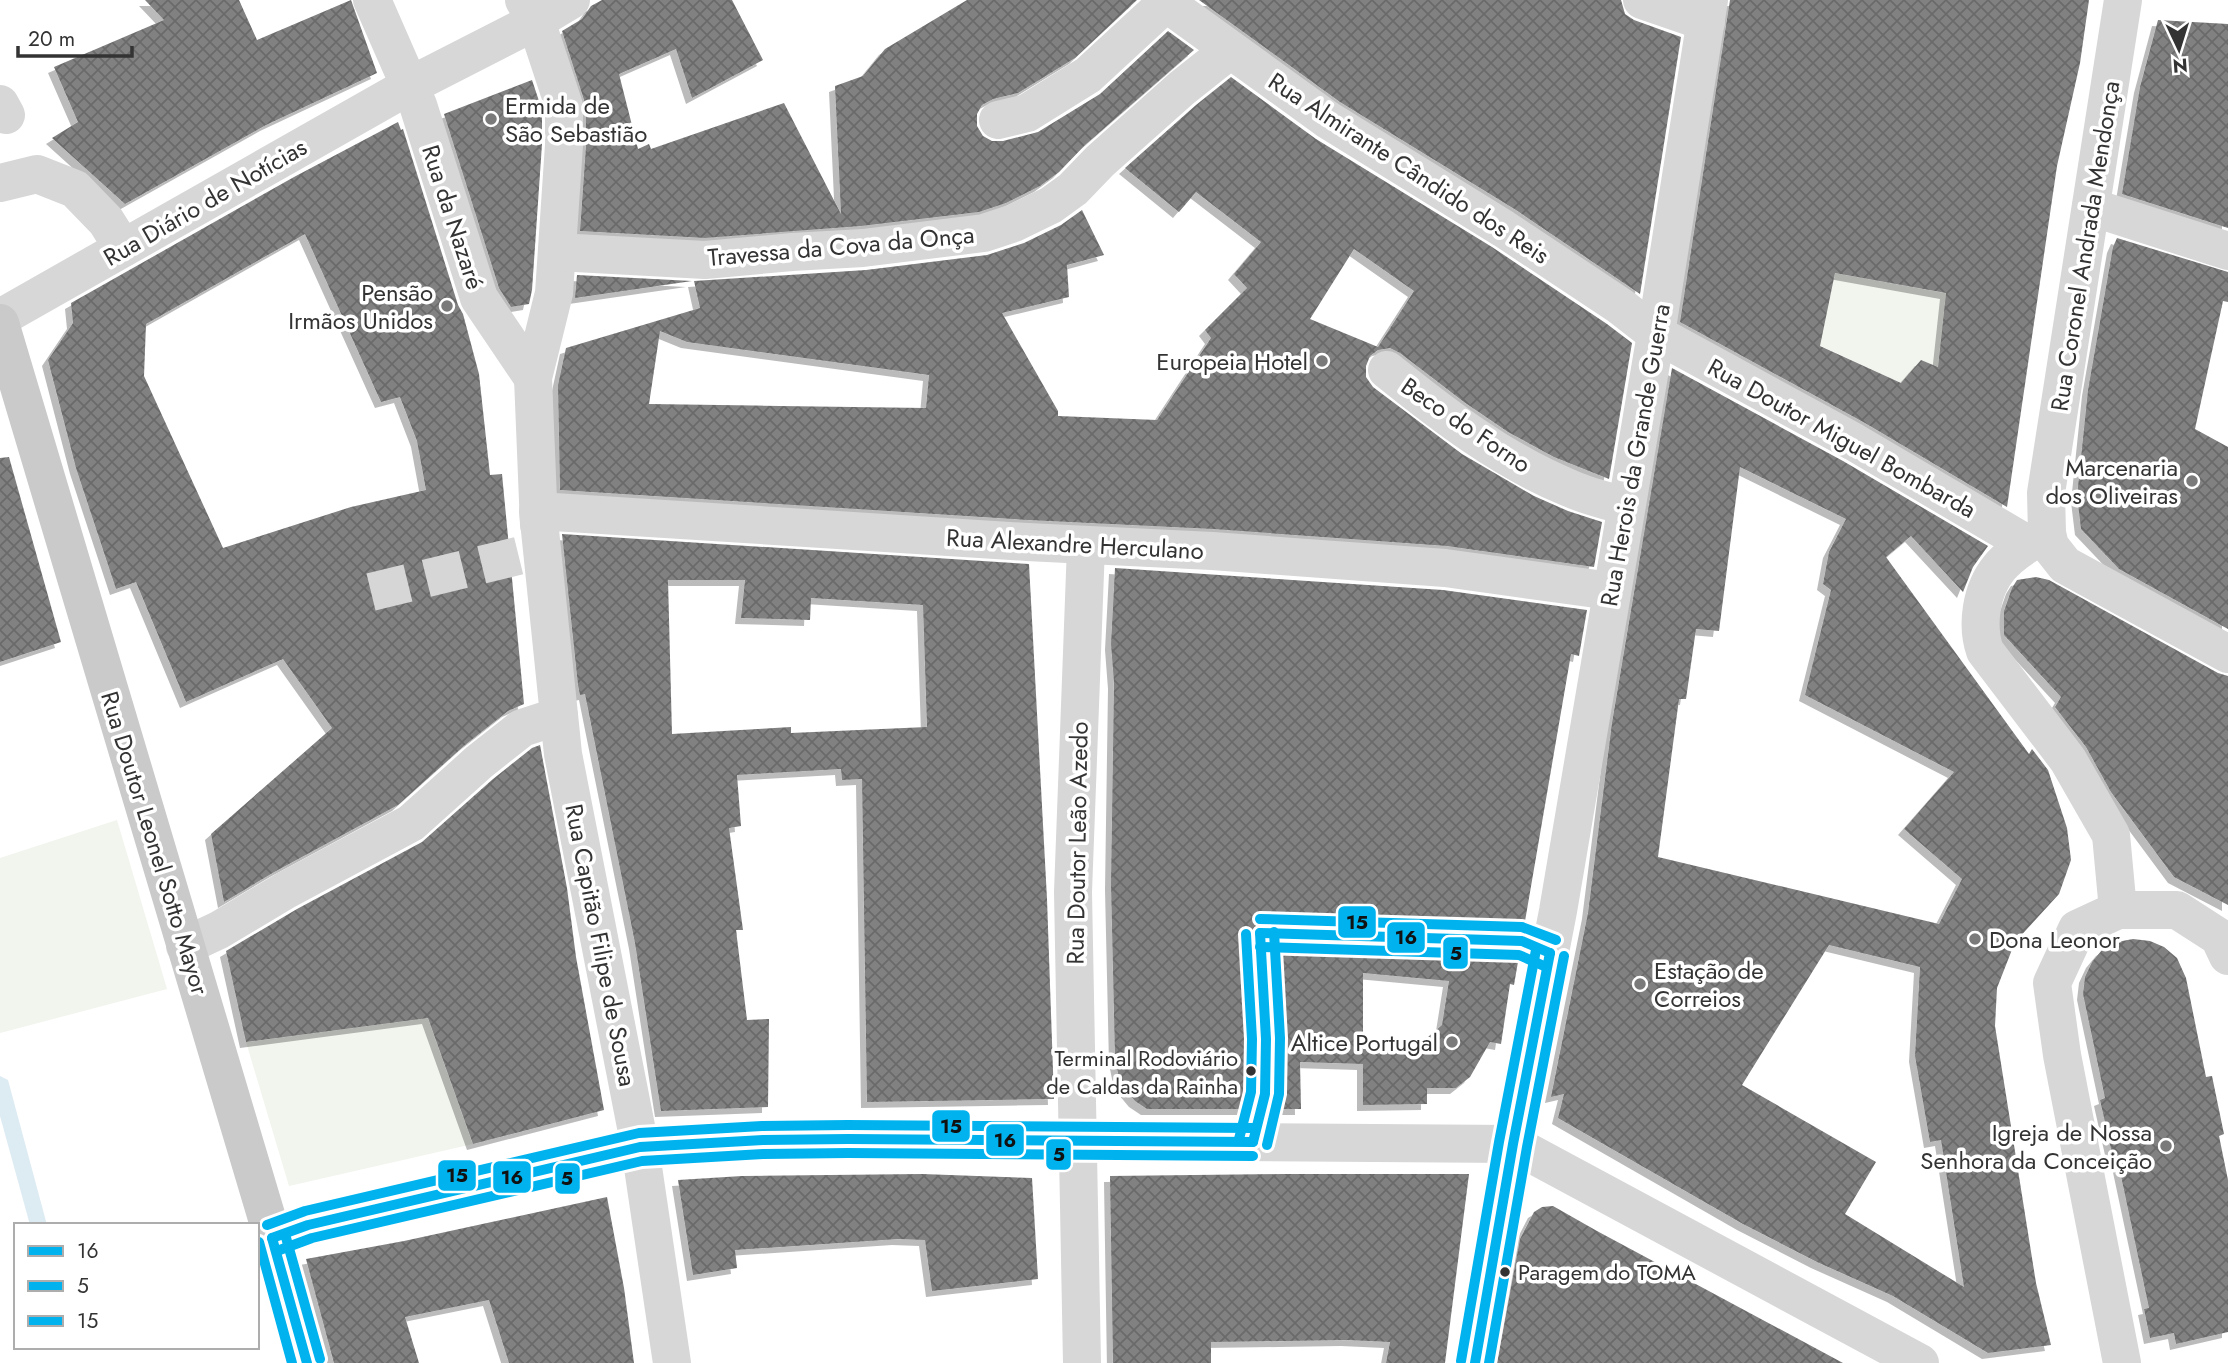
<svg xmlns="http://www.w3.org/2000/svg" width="2228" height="1363" font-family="Jost,sans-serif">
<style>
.grass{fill:#f1f5ed}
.water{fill:#ddebf3}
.building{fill:url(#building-cross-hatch);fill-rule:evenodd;filter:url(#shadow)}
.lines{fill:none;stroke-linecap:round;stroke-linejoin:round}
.minor-tunnel{stroke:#d6d6d6;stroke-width:38;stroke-dasharray:38 19;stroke-linecap:butt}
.minor{stroke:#d7d7d7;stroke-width:38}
.major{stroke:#cacaca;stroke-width:38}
.bus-1-casing{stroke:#fff;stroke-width:16}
.bus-2-casing{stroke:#fff;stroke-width:16}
.bus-3-casing{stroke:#fff;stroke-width:16}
.bus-1{stroke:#00b3ef;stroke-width:10}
.bus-2{stroke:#00b3ef;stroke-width:10}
.bus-3{stroke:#00b3ef;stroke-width:10}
.poi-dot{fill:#7a7a7a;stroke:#fff;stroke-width:2.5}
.bus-dot{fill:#333;stroke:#fff;stroke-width:2.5}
.labels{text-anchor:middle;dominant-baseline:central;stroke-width:7;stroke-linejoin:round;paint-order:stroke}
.bus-label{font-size:22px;fill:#333;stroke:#fff;text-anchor:end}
.poi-label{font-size:24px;fill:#333;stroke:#fff;text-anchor:end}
.street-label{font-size:24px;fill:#333;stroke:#fff}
.line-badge{stroke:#fff;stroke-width:2.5}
.pale-badge-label{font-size:19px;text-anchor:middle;font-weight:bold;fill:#111}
</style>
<defs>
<pattern id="building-cross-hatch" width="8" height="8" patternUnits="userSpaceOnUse" patternTransform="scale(1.75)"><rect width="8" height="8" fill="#818181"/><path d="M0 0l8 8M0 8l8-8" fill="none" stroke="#6a6a6a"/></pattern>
<filter id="shadow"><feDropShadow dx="-6" dy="6" stdDeviation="0" flood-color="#0004"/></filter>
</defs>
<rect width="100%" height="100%" fill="#fff"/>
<g class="grass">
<path d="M 1835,273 L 1949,294 L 1938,367 L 1921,360 L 1901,383 L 1806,339 L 1829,303 Z"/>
<path d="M 117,820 L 167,989 L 0,1033 L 0,858 Z"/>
<path d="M 425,1010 L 473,1144 L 289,1186 L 246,1042 L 380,1024 Z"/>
</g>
<path class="water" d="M 0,1076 L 8,1080 L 47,1225 L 30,1225 L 0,1116 Z"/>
<g class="building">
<path d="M 145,0 L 239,0 L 257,40 L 351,0 L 377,73 L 266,125 L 125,204 L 52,138 L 78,122 L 54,67 L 164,20 Z"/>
<path d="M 602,0 L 732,0 L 763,60 L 692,98 L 676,49 L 619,74 L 638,149 L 649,144 L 651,149 L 784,103 L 841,214 L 835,86 L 863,76 L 885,49 L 967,0 L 1137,0 L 1075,58 L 1018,93 L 993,99 L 982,105 L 977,114 L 977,126 L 983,136 L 992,141 L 1003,141 L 1038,132 L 1100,94 L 1168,31 L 1194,50 L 1085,145 L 1059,172 L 1040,186 L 1006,203 L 979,212 L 861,226 L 705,238 L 580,231 L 586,146 L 586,106 L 562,31 L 582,19 L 591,6 Z"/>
<path d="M 1199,0 L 1621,0 L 1625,14 L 1634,20 L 1681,37 L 1640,294 L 1516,210 L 1340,102 Z"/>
<path d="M 1730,0 L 2089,0 L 2080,63 L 2057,166 L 2007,507 L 1865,423 L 1680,322 ZM 1835,273 L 1946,293 L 1938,367 L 1921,360 L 1901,383 L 1820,346 Z"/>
<path d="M 2158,20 L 2228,24 L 2228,228 L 2122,194 L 2140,87 Z"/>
<path d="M 1231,77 L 1316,139 L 1492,247 L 1607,324 L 1632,343 L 1609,479 L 1554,457 L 1508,432 L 1464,402 L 1400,353 L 1390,348 L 1378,350 L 1370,356 L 1366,366 L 1366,377 L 1373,387 L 1462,454 L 1534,496 L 1568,511 L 1602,522 L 1594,567 L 1447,546 L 1213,529 L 1028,520 L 560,490 L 558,385 L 566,348 L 700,308 L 694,281 L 866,270 L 987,255 L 1024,243 L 1061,225 L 1082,210 L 1104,255 L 1067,265 L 1069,297 L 1002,313 L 1058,411 L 1058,416 L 1157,420 L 1211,338 L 1205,330 L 1247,288 L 1234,274 L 1261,242 L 1196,192 L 1179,212 L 1125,168 L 1196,105 ZM 1354,249 L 1414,291 L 1378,347 L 1310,319 ZM 660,331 L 687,342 L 929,375 L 926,408 L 649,404 Z"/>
<path d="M 532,80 L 542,110 L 542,144 L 532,290 L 529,304 L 511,307 L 499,288 L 444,114 Z"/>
<path d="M 398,122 L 401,130 L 403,129 L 458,305 L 463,314 L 479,374 L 490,475 L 502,474 L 524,704 L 508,711 L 465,745 L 398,805 L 276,871 L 224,902 L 211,834 L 332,728 L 283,659 L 186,702 L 136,582 L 116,589 L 76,468 L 48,360 L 73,323 L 71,303 L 294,177 ZM 305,234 L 381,402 L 400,397 L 417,441 L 426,490 L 351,507 L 223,548 L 144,376 L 146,324 Z"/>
<path d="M 2117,238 L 2228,272 L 2228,302 L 2223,301 L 2195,429 L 2228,447 L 2228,629 L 2119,569 L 2081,529 L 2077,496 L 2088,390 L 2113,247 Z"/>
<path d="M 577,275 L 692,281 L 575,298 Z"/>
<path d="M 1672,368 L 1843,461 L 1988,546 L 1973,567 L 1963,592 L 1911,536 L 1886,557 L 2029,754 L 2032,749 L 2048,770 L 2067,828 L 2071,860 L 2059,894 L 2015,942 L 1997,988 L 1995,1026 L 2036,1283 L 2051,1345 L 1988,1353 L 1893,1296 L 1817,1262 L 1743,1224 L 1558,1118 L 1564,1094 L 1551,1097 L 1588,913 L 1612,723 ZM 1740,467 L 1846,519 L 1829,552 L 1823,584 L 1831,590 L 1805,695 L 1954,772 L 1904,829 L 1962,879 L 1939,924 L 1658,857 L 1679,699 L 1686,699 L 1696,629 L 1719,631 ZM 1829,945 L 1920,967 L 1915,1056 L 1930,1142 L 1941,1140 L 1964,1287 L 1845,1214 L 1876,1162 L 1742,1085 Z"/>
<path d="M 9,457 L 61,642 L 0,662 L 0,458 Z"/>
<path d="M 562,534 L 1029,564 L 1047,899 L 1054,1099 L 867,1102 L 862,779 L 842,780 L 841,769 L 737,775 L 741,826 L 729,828 L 743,930 L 736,930 L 747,1020 L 769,1019 L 768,1107 L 661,1111 L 635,943 L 585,694 L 580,695 L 578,685 ZM 668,580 L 745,580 L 741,618 L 810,620 L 811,598 L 923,605 L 927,727 L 791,733 L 791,727 L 672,734 Z"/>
<path d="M 1115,568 L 1443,590 L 1587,610 L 1579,656 L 1571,654 L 1514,985 L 1510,984 L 1501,1044 L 1490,1042 L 1470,1077 L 1456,1088 L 1427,1088 L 1427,1104 L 1363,1105 L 1363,1064 L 1300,1062 L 1301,1109 L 1147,1109 L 1135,1101 L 1120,1083 L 1115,1058 L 1111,884 L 1114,683 L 1111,644 ZM 1363,973 L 1449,981 L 1442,1025 L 1414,1049 L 1363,1049 Z"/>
<path d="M 2036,577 L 2049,580 L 2218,673 L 2228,676 L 2228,905 L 2174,877 L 2111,792 L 2086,747 L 2055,707 L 2061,697 L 2004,635 L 2004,611 L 2012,588 L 2017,580 Z"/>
<path d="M 540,745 L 567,888 L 576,957 L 604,1110 L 473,1144 L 428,1018 L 246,1042 L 226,951 L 297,909 L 422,842 L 493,779 L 532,748 Z"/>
<path d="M 2133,939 L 2150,941 L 2164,947 L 2177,958 L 2186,978 L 2206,1077 L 2212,1076 L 2224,1134 L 2219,1136 L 2228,1180 L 2228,1332 L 2176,1344 L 2174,1333 L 2150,1338 L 2144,1309 L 2149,1308 L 2117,1157 L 2113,1158 L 2100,1100 L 2105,1098 L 2083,994 L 2085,977 L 2092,962 L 2102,950 L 2117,942 Z"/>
<path d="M 922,1174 L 1032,1178 L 1038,1279 L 932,1291 L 925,1240 L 898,1239 L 735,1250 L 737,1268 L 693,1275 L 678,1180 L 742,1176 Z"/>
<path d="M 1282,1174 L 1469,1174 L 1445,1363 L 1386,1363 L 1390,1342 L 1347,1340 L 1211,1342 L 1211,1363 L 1113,1363 L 1110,1176 Z"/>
<path d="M 607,1197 L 624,1288 L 634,1363 L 509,1363 L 489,1300 L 405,1317 L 419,1363 L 334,1363 L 306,1259 L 404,1241 Z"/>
<path d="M 1553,1206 L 1597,1231 L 1843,1363 L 1497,1363 L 1520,1239 L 1534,1212 L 1542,1207 Z"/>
</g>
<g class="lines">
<g class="minor-tunnel">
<path d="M 371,592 L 542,550"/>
<path d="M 1253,1142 L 1265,1094 L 1266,1039 L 1260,933 L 1522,941 L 1550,953"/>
</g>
<g class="minor">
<path d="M 372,0 L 418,105 L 479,298 L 533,378"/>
<path d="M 524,0 L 536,21 L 564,106 L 564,145 L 554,293 L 533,378 L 539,525"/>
<path d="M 1162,0 L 1328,120 L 1504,229 L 1620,306 L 1656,334 L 1854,442 L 2027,544"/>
<path d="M 1642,0 L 1706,22"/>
<path d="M 2123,0 L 2046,493 L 2047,533 L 2050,546 L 2065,565 L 2228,654"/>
<path d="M 0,104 L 6,115"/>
<path d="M 998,120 L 1027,113 L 1088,75 L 1166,3"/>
<path d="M 0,183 L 37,174 L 75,189 L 106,221 L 123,248"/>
<path d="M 2091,207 L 2228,251"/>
<path d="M 557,252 L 705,260 L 792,252 L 863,248 L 984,233 L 1014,223 L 1051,205 L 1073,189 L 1100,161 L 1182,88 L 1230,50"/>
<path d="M 0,318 L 409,86 L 536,21 L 571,0"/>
<path d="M 1387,370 C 1443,415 1501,460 1569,488 C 1587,496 1607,501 1626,506"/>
<path d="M 2047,533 C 2030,542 2011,553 1999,568 C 1981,590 1976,625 1985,651 L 2068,760 L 2111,835 L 2118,910"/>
<path d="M 185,946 L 219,930 L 286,890 L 411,823 L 479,762 L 522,728 L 559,716"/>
<path d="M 272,1238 L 308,1225 L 640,1147 L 763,1140 L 848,1139 L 1513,1144 L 1920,1363"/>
<path d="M 672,1363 L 640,1147 L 563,754 L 538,511 L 1027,542 L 1212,551 L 1445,568 L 1611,591"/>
<path d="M 1082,1363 L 1073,892 L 1086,546"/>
<path d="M 1475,1363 L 1513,1144 L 1558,911 L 1656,334 L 1709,0"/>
<path d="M 2122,1363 L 2062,1055 L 2052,983 L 2077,929 L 2118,910 L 2177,910 L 2219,937 L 2228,956"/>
</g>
<path class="major" d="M 0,323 L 266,1215 L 307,1363"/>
<defs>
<g id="bus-1">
<path d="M 1260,933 L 1522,941 L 1550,953"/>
<path d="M 1253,1142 L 1265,1094 L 1266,1039 L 1260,933"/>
<path d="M 272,1238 L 308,1225 L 640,1147 L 763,1140 L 848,1139 L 1253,1142"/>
<path d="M 272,1238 L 307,1363"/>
<path d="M 1475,1363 L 1513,1144 L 1550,953"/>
</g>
<g id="bus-2">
<path d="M 1260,947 L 1519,955 L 1544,966"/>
<path d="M 1267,1145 L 1279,1094 L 1280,1038 L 1274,932"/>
<path d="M 259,1242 L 292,1363"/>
<path d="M 277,1251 L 312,1238 L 642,1161 L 763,1154 L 848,1153 L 1253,1156"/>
<path d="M 1489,1363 L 1527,1147 L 1564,956"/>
</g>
<g id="bus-3">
<path d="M 1260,919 L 1522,927 L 1556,940"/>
<path d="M 1239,1139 L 1251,1092 L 1252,1039 L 1246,934"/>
<path d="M 267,1225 L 305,1211 L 639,1133 L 762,1126 L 848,1125 L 1253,1128"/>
<path d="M 285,1234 L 320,1359"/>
<path d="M 1461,1361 L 1499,1142 L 1536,950"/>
</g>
</defs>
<use href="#bus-1" class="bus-1-casing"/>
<use href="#bus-2" class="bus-2-casing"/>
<use href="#bus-3" class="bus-3-casing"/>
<use href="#bus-1" class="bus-1"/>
<use href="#bus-2" class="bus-2"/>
<use href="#bus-3" class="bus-3"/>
</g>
<g class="poi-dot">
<circle cx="491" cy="119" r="7"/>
<circle cx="447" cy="306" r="7"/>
<circle cx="1322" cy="361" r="7"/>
<circle cx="2192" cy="481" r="7"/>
<circle cx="1975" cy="939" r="7"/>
<circle cx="1640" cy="984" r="7"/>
<circle cx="1452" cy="1042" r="7"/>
<circle cx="2166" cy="1146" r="7"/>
</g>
<g class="bus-dot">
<circle cx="1251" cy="1071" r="6"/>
<circle cx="1505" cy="1272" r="6"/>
</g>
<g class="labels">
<g class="bus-label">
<text x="1238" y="1058">Terminal Rodoviário<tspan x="1238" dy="28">de Caldas da Rainha</tspan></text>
<text x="1518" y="1272" text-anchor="start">Paragem do TOMA</text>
</g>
<g class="poi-label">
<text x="505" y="105" text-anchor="start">Ermida de<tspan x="505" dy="28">São Sebastião</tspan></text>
<text x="433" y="292">Pensão<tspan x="433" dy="28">Irmãos Unidos</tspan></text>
<text x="1308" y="361">Europeia Hotel</text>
<text x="2178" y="467">Marcenaria<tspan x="2178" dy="28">dos Oliveiras</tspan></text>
<text x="1989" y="939" text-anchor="start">Dona Leonor</text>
<text x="1654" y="970" text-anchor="start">Estação de<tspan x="1654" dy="28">Correios</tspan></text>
<text x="1438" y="1042">Altice Portugal</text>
<text x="2152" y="1132">Igreja de Nossa<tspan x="2152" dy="28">Senhora da Conceição</tspan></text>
</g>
<g class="street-label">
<text transform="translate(1409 168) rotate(33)">Rua Almirante Cândido dos Reis</text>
<text transform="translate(205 202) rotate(-30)">Rua Diário de Notícias</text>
<text transform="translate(453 217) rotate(72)">Rua da Nazaré</text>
<text transform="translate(841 246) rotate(-5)">Travessa da Cova da Onça</text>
<text transform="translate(2085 246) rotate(-81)">Rua Coronel Andrada Mendonça</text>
<text transform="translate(1466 425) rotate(34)">Beco do Forno</text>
<text transform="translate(1842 438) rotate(29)">Rua Doutor Miguel Bombarda</text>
<text transform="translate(1635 455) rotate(-80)">Rua Herois da Grande Guerra</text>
<text transform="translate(1075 544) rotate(3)">Rua Alexandre Herculano</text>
<text transform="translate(155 843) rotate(73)">Rua Doutor Leonel Sotto Mayor</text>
<text transform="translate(1077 843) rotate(-89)">Rua Doutor Leão Azedo</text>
<text transform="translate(601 945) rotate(79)">Rua Capitão Filipe de Sousa</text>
</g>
</g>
<g class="line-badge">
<rect x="1337" y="905" width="40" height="34" rx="7" fill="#00b3ef"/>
<rect x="1386" y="921" width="40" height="33" rx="7" fill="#00b3ef"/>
<rect x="1442" y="936" width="27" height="34" rx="7" fill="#00b3ef"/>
<rect x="931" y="1109" width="40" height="34" rx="7" fill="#00b3ef"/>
<rect x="985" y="1123" width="40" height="34" rx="7" fill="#00b3ef"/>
<rect x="1045" y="1138" width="27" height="33" rx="7" fill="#00b3ef"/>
<rect x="437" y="1159" width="40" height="33" rx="7" fill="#00b3ef"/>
<rect x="492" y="1160" width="40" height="34" rx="7" fill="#00b3ef"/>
<rect x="554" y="1162" width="27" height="33" rx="7" fill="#00b3ef"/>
</g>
<g class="pale-badge-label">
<text x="1357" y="929">15</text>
<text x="1406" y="944">16</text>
<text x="1456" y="960">5</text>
<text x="951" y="1133">15</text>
<text x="1005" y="1147">16</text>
<text x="1059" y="1161">5</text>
<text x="457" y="1182">15</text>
<text x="512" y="1184">16</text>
<text x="567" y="1185">5</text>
</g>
<rect x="14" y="1223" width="245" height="126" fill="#ffffff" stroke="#adadad" stroke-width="2"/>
<rect x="28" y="1246" width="35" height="10" fill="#00b3ef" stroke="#adadad" stroke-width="2"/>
<text x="77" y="1258" font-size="21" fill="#333333">16</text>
<rect x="28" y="1281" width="35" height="10" fill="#00b3ef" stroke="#adadad" stroke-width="2"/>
<text x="77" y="1293" font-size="21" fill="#333333">5</text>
<rect x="28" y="1316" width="35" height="10" fill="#00b3ef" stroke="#adadad" stroke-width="2"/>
<text x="77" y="1328" font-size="21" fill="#333333">15</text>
<g transform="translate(2179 49) rotate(176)" stroke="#ffffff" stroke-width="5" paint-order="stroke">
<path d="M0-5L12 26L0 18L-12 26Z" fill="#333333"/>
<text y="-10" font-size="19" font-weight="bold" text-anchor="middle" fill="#333333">N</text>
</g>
<path d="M18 46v10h114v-10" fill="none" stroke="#333333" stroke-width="3.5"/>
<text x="28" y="46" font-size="21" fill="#333333" stroke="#ffffff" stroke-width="5" paint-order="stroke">20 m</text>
</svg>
